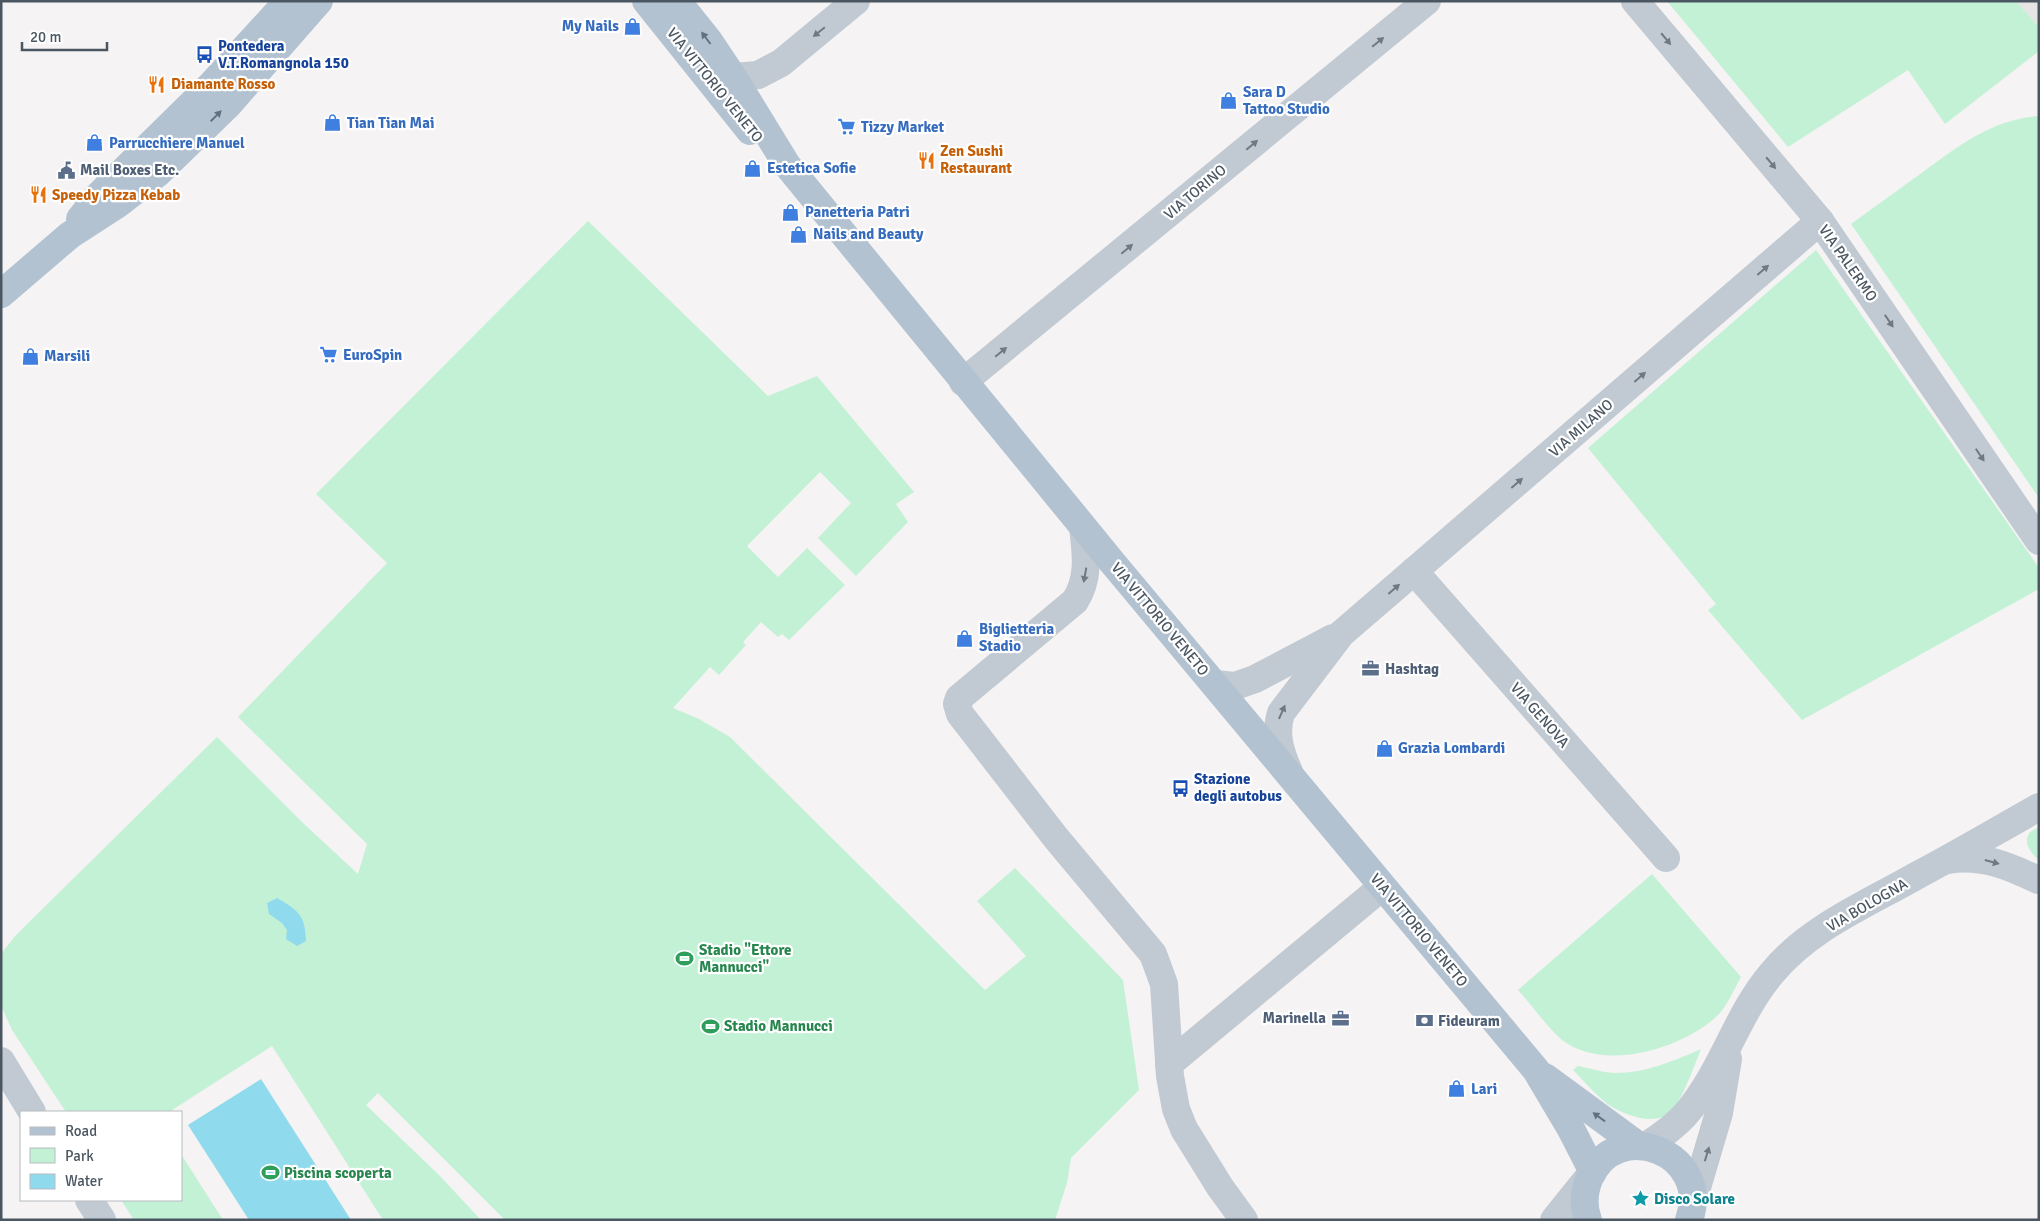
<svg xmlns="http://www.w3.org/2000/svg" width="2040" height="1221" font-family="Signika,sans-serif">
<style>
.education{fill:#e6e4e5}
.green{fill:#c3f1d5}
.water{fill:#90daee}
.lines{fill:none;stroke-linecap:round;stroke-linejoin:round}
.minor{stroke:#c1cad2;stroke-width:28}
.major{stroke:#b3c2d1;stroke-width:28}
.oneway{fill:#6e7983}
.oneway2{fill:#64717d}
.labels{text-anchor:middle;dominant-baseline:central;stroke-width:4.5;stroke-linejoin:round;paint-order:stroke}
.shop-label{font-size:15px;font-weight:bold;fill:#366cbe;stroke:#fff;text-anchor:start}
.transit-label{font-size:15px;font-weight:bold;fill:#164399;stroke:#fff;text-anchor:start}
.food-label{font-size:15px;font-weight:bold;fill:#c56008;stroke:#fff;text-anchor:start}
.street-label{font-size:15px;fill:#4a5661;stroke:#fff}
.service-label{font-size:15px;font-weight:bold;fill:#4e5e75;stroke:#fff;text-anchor:start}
.leisure-label{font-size:15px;font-weight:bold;fill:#27864d;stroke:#fff;text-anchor:start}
.culture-label{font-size:15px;font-weight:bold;fill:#0d838f;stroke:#fff;text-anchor:start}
</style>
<rect width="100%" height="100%" fill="#f5f3f3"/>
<path class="education" d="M 2016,1 L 2039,1 L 2039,27 Z"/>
<g class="green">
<path d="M 1667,1 L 2016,1 L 2039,27 L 2039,51 L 1945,124 L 1908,70 L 1788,147 Z"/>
<path d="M 2039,116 L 2039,498 L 1851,224 C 1875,207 1899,189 1923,172 C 1958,146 1993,119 2039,116 Z"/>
<path d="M 588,221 L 768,396 L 817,376 L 914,492 L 896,504 L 908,522 L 856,576 L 818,538 L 851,503 L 820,472 L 747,546 L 778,577 L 807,548 L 845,585 L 789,640 L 782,634 L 778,637 L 761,622 L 743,642 L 746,645 L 719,675 L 710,667 L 673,708 L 699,719 L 730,737 L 985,990 L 1026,956 L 977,901 L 1015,868 L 1123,980 L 1139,1090 L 1071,1158 L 1067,1183 L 1055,1220 L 505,1220 L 378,1093 L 366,1105 L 440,1176 L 481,1220 L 383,1220 L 272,1046 L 169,1112 L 66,1112 L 12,1030 L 4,1012 L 1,1006 L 1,954 L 15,936 L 217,737 L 303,823 L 358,874 L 367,844 L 238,717 L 387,563 L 316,494 Z"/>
<path d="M 1816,250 L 2039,568 L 2039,589 L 1802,720 L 1708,610 L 1716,604 L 1588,448 Z"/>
<path d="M 2039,827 L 2039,861 C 2031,852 2022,843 2030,832 Z"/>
<path d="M 1652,874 L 1741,977 C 1734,989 1727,1007 1717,1016 C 1682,1049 1602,1073 1561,1039 C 1546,1026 1532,1005 1518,990 Z"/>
<path d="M 1701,1049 C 1694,1066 1684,1096 1673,1109 C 1658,1128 1626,1116 1609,1105 C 1596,1096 1584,1081 1573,1070 L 1578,1066 C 1590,1068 1603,1073 1616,1073 C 1646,1073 1674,1061 1701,1049 Z"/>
<path d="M 181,1154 L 223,1220 L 134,1220 L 121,1200 L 181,1200 Z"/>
</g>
<g class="water">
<path d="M 277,898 C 299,911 305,915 306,941 L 297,946 L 286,939 L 287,930 L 282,923 L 269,914 L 267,903 Z"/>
<path d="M 261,1079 L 351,1220 L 249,1220 L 188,1125 Z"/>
</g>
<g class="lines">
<g class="minor">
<path d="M 1635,1 L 1820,221 L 2039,541"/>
<path d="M 733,77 L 758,75 L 781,63 L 856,1"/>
<path d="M 963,382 L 1427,1"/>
<path d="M 1083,527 C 1086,553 1090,578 1075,601 L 959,698 L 957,704 L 960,714 L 1056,838 L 1153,954 L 1164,984 L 1170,1076 L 1176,1109 L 1184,1129 L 1220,1187 L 1244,1220"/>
<path d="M 1414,571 L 1666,858"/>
<path d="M 1214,684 L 1235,686 L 1255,679 L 1333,638"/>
<path d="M 1290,774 C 1281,754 1274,735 1281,713 L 1341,634 L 1820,221"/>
<path d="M 1948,860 C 1981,854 2009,866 2038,880"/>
<path d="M 1,1061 L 32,1112"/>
<path d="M 1169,1064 L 1382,887"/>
<path d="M 1646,1146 C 1660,1137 1674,1127 1685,1115 C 1722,1073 1736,1015 1772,973 C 1809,928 1867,904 1916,876 C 1958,854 1998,830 2039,807"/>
<path d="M 89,1200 L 102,1220"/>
<path d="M 1693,1201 L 1719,1113 L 1728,1059"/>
<path d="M 1554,1220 L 1591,1174"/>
</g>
<g class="major">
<path d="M 646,1 L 750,131"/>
<path d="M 677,1 L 709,41 L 733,77 L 787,165 L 1112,562 L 1536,1070 L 1571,1129 L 1593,1172"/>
<path d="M 80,219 L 98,196 L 212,84 L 288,1"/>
<path d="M 1,294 L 70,235 L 118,204 L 158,173 L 228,105 L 319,1"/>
<path d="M 1545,1077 L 1639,1146"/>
<path d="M 1588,1220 C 1583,1207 1584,1192 1589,1179 C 1616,1115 1713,1153 1689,1220"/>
</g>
</g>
<defs><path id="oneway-solid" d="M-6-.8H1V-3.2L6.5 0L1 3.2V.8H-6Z" transform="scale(1.25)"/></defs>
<g class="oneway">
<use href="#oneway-solid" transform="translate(819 32) rotate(141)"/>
<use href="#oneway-solid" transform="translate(1666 39) rotate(50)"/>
<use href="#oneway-solid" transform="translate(1378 42) rotate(-39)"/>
<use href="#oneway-solid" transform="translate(1252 145) rotate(-40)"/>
<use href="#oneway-solid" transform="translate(1771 163) rotate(50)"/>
<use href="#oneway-solid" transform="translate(1127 249) rotate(-40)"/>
<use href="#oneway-solid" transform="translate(1763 270) rotate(-41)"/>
<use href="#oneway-solid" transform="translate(1889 321) rotate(56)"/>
<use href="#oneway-solid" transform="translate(1001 352) rotate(-39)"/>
<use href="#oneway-solid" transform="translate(1640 377) rotate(-41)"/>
<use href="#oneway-solid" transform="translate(1980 455) rotate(56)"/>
<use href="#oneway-solid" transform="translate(1517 483) rotate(-41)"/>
<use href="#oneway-solid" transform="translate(1085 575) rotate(100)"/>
<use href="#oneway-solid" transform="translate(1394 589) rotate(-41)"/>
<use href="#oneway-solid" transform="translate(1282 712) rotate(-66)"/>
<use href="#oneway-solid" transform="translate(1992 862) rotate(15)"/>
<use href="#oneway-solid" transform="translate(1707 1154) rotate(-73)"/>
</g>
<g class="oneway2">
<use href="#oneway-solid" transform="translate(706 38) rotate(-127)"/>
<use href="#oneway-solid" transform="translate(216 116) rotate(-45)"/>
<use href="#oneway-solid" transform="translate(1599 1117) rotate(-144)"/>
</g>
<defs>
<symbol id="shop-bare" viewBox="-9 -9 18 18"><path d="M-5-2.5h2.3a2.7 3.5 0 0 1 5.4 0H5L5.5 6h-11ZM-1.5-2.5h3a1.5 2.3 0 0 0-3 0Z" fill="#3f7fe0" stroke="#fff" stroke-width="2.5" paint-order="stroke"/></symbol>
<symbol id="bus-bare" viewBox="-9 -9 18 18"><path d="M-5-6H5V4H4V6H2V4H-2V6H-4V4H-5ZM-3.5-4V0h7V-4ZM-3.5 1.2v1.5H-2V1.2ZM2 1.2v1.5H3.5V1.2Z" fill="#1a4fb4" stroke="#fff" stroke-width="2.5" paint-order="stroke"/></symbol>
<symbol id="restaurant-bare" viewBox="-9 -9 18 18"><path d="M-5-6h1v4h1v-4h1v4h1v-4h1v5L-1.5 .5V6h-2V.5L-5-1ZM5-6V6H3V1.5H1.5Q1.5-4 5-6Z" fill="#e8710a" stroke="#fff" stroke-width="2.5" paint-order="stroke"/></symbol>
<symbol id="supermarket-bare" viewBox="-9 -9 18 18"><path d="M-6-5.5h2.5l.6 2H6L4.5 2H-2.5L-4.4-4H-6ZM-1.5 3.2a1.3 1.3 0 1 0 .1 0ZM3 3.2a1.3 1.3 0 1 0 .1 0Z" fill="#3f7fe0" stroke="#fff" stroke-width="2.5" paint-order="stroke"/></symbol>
<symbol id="civic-bare" viewBox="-9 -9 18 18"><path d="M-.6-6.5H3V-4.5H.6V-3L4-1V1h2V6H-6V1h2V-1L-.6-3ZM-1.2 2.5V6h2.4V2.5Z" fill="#5c6f8a" stroke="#fff" stroke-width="2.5" paint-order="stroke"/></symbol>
<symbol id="office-bare" viewBox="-9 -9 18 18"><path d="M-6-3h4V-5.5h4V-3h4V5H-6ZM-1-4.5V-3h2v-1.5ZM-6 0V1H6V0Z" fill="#5c6f8a" stroke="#fff" stroke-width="2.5" paint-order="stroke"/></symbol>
<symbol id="stadium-bare" viewBox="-9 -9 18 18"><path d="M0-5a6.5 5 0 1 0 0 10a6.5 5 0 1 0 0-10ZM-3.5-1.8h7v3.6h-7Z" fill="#2e9e5b" stroke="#fff" stroke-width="2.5" paint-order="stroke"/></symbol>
<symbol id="bank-bare" viewBox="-9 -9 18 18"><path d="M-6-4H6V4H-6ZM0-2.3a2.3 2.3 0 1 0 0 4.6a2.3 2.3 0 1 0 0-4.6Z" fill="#5c6f8a" stroke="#fff" stroke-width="2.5" paint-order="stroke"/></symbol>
<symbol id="sight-bare" viewBox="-9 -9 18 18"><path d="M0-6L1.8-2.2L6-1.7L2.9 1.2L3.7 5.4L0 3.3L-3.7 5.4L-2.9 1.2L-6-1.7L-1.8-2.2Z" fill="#0f9aa8" stroke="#fff" stroke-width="2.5" paint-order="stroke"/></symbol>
</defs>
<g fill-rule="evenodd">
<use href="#shop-bare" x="620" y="14" width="25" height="25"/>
<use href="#bus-bare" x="192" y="42" width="25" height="25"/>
<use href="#restaurant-bare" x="144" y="72" width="25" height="25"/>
<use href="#shop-bare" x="1216" y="88" width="25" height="25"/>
<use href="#shop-bare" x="320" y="110" width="25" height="25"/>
<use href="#supermarket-bare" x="834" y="114" width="25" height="25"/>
<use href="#shop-bare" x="82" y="130" width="25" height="25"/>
<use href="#restaurant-bare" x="914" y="148" width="25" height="25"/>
<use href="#shop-bare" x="740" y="156" width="25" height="25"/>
<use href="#civic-bare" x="54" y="158" width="25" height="25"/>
<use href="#restaurant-bare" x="26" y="182" width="25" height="25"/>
<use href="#shop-bare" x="778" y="200" width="25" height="25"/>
<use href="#shop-bare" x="786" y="222" width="25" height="25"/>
<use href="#supermarket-bare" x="316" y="342" width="25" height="25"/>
<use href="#shop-bare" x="18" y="344" width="25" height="25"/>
<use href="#shop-bare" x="952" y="626" width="25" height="25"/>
<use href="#office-bare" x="1358" y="656" width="25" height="25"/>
<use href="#shop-bare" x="1372" y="736" width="25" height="25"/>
<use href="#bus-bare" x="1168" y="776" width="25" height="25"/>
<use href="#stadium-bare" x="672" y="946" width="25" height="25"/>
<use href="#office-bare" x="1328" y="1006" width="25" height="25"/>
<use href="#bank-bare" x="1412" y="1008" width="25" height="25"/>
<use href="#stadium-bare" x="698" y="1014" width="25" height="25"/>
<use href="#shop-bare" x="1444" y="1076" width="25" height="25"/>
<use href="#stadium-bare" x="258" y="1160" width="25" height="25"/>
<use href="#sight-bare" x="1628" y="1186" width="25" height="25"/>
</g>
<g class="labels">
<g class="shop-label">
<text x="619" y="26" text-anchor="end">My Nails</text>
<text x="1243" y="92">Sara D<tspan x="1243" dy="17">Tattoo Studio</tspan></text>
<text x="347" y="123">Tian Tian Mai</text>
<text x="861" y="127">Tizzy Market</text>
<text x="109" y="143">Parrucchiere Manuel</text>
<text x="767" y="168">Estetica Sofie</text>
<text x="805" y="212">Panetteria Patri</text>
<text x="813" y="234">Nails and Beauty</text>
<text x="343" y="355">EuroSpin</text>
<text x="44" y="356">Marsili</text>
<text x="979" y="629">Biglietteria<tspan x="979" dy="17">Stadio</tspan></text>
<text x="1398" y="748">Grazia Lombardi</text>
<text x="1471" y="1089">Lari</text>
</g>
<g class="transit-label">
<text x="218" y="46">Pontedera<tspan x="218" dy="17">V.T.Romangnola 150</tspan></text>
<text x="1194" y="779">Stazione<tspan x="1194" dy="17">degli autobus</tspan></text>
</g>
<g class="food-label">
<text x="171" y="84">Diamante Rosso</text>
<text x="940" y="151">Zen Sushi<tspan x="940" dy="17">Restaurant</tspan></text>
<text x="52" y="195">Speedy Pizza Kebab</text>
</g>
<g class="street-label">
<text transform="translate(715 85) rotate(51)">VIA VITTORIO VENETO</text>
<text transform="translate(1195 192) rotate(-40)">VIA TORINO</text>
<text transform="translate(1848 263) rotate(55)">VIA PALERMO</text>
<text transform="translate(1581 428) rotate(-41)">VIA MILANO</text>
<text transform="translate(1160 619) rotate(50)">VIA VITTORIO VENETO</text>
<text transform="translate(1540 715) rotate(49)">VIA GENOVA</text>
<text transform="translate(1867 905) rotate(-30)">VIA BOLOGNA</text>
<text transform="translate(1419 930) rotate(50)">VIA VITTORIO VENETO</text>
</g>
<g class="service-label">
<text x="80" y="170">Mail Boxes Etc.</text>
<text x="1385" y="669">Hashtag</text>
<text x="1326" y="1018" text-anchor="end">Marinella</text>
<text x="1438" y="1021">Fideuram</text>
</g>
<g class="leisure-label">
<text x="699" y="950">Stadio "Ettore<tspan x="699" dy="17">Mannucci"</tspan></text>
<text x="724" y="1026">Stadio Mannucci</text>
<text x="284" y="1173">Piscina scoperta</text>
</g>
<g class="culture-label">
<text x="1654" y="1199">Disco Solare</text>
</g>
</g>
<rect width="2040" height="1221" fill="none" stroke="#4a5661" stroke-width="5"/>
<rect x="20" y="1111" width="162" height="90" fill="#ffffff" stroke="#b7bbc0"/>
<rect x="30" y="1127" width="25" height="8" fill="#b3c2d1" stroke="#b7bbc0"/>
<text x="65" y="1136" font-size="15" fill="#4a5661">Road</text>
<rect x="30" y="1148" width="25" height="15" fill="#c3f1d5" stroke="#b7bbc0"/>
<text x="65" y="1161" font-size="15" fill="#4a5661">Park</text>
<rect x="30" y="1174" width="25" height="15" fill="#90daee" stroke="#b7bbc0"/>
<text x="65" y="1186" font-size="15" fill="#4a5661">Water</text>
<path d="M22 42v8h85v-8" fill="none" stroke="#4a5661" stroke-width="2.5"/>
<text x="30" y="42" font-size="15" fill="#4a5661" stroke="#ffffff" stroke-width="4" paint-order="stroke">20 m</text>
</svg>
